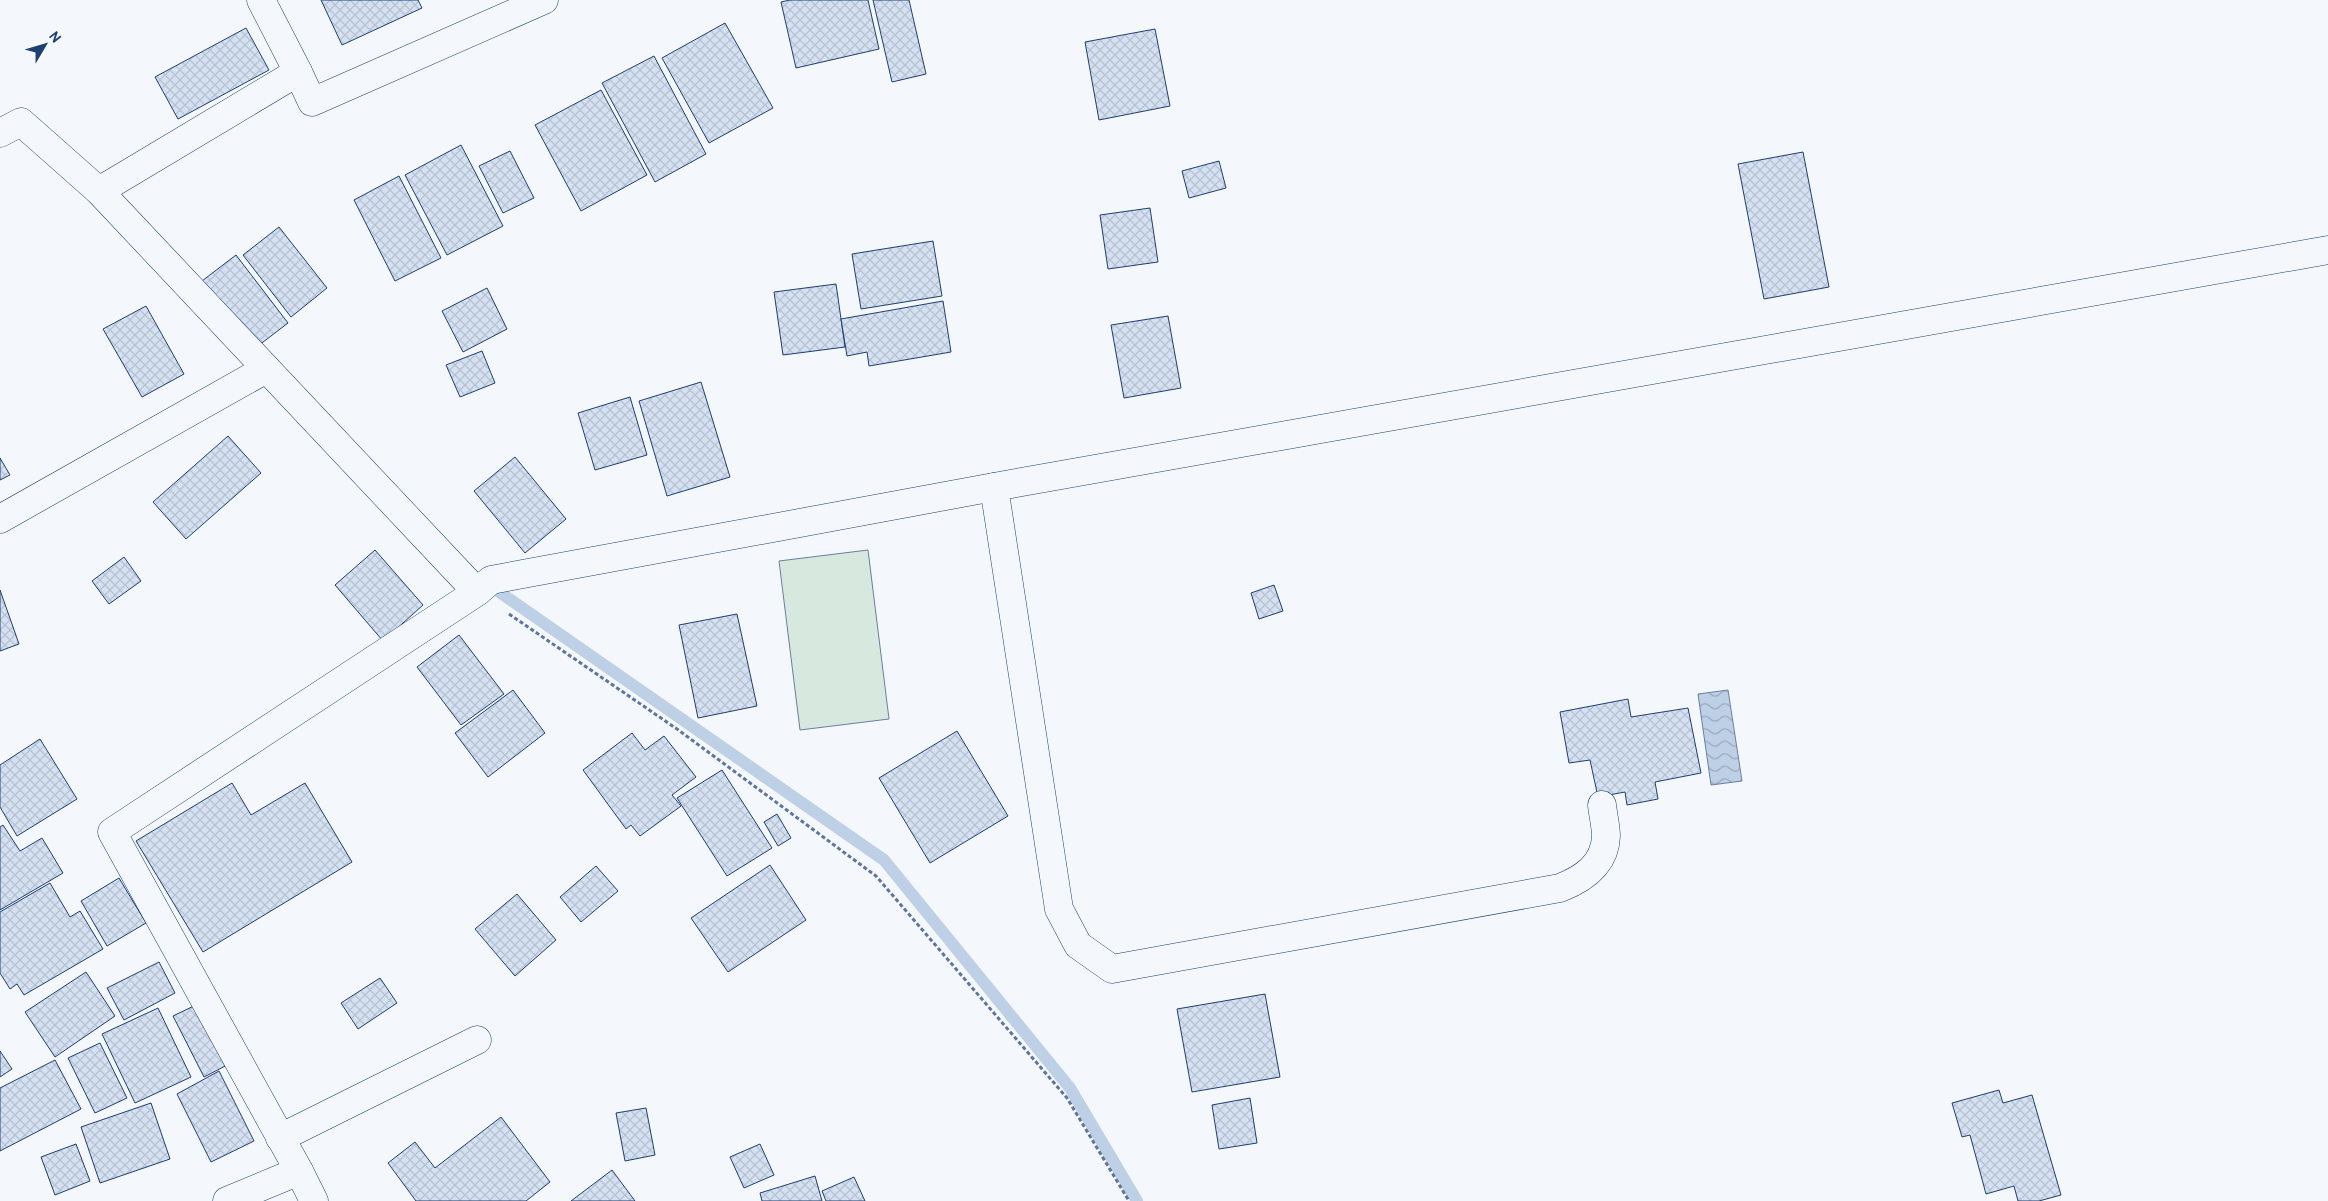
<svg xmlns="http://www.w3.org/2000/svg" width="2328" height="1201" font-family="Overpass,sans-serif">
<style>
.green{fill:#d7e8df;stroke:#687fa3}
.water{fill:url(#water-waves);stroke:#687fa3}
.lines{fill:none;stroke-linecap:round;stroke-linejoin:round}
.stream{stroke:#bed0e5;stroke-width:12}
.building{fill:url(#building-cross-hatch);stroke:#1d3f73}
.street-casing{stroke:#1d3f73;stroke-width:29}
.path{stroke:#5e769c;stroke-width:3;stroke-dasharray:4 2.5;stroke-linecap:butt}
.street{stroke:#f4f7fb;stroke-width:28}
</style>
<defs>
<pattern id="water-waves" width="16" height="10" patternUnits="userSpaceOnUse" patternTransform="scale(1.25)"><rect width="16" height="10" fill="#bed0e5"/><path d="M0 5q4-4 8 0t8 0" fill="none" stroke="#9aaabe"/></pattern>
<pattern id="building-cross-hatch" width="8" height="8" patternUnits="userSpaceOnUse" patternTransform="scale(1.25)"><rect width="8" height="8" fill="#d5e0f0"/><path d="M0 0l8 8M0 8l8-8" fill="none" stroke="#b6c1d1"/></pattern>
</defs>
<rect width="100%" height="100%" fill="#f4f7fb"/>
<path class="green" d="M 868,550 L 889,719 L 800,730 L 779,561 Z"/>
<path class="water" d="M 1728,690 L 1742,781 L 1711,785 L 1698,694 Z"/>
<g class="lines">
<path class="stream" d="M 488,584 L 884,860 L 1070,1088 L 1137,1201"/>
</g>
<g class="building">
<path d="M 321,0 L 418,0 L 422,8 L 342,45 Z"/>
<path d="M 790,0 L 868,0 L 879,49 L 796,68 L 781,2 Z"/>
<path d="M 873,0 L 909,0 L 926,74 L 892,82 Z"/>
<path d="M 725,23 L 773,108 L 709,143 L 662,58 Z"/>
<path d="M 246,28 L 269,70 L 178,119 L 155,77 Z"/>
<path d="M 1155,29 L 1170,106 L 1099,120 L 1085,42 Z"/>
<path d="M 654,56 L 706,154 L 655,182 L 602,83 Z"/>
<path d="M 601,90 L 647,175 L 581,211 L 535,125 Z"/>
<path d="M 461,145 L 503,226 L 447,255 L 405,175 Z"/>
<path d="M 510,151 L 534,198 L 503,213 L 479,166 Z"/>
<path d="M 1803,152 L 1829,287 L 1764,299 L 1738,164 Z"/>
<path d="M 1219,161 L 1226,188 L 1189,198 L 1182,171 Z"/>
<path d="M 399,176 L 441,258 L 395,281 L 354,200 Z"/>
<path d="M 1150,208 L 1158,262 L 1108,269 L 1100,215 Z"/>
<path d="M 279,227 L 327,288 L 291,317 L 243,255 Z"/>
<path d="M 933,241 L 942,296 L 861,309 L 852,254 Z"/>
<path d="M 236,255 L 288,323 L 254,349 L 202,281 Z"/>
<path d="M 836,284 L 845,347 L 783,355 L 774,292 Z"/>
<path d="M 487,288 L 507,329 L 463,352 L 442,311 Z"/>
<path d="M 943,301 L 951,352 L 869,366 L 867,352 L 847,356 L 841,319 Z"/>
<path d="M 146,306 L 184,374 L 142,397 L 103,329 Z"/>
<path d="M 1168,316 L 1181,388 L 1124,398 L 1111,325 Z"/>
<path d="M 482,351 L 495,383 L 460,397 L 446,365 Z"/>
<path d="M 701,382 L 730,477 L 667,496 L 639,401 Z"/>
<path d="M 630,397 L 647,455 L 595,470 L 578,413 Z"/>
<path d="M 228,436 L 261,473 L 186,539 L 153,502 Z"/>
<path d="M 515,457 L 566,519 L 525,553 L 474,491 Z"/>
<path d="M 0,458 L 10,475 L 0,480 Z"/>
<path d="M 375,550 L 423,605 L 383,641 L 335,585 Z"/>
<path d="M 124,557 L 141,581 L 109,604 L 92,581 Z"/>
<path d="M 1274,585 L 1283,611 L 1259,619 L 1251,593 Z"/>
<path d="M 0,590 L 19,644 L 0,651 Z"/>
<path d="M 737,614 L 757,706 L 698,718 L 679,625 Z"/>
<path d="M 459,635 L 504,694 L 461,725 L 417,667 Z"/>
<path d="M 513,690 L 545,733 L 488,777 L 455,733 Z"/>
<path d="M 1628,699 L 1631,717 L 1688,708 L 1701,773 L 1655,782 L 1658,799 L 1627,805 L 1625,792 L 1598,797 L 1590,760 L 1569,763 L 1560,712 Z"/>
<path d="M 957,731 L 1008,816 L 930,863 L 879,778 Z"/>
<path d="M 632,733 L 645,750 L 664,736 L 696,777 L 672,795 L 681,806 L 640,836 L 631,825 L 626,829 L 583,770 Z"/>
<path d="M 40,739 L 77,799 L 17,836 L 0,807 L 0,765 Z"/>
<path d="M 722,770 L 772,848 L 727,876 L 677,798 Z"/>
<path d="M 232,783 L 251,815 L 305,783 L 352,862 L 203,952 L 136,841 Z"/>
<path d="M 777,814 L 791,838 L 778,846 L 764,822 Z"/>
<path d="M 3,825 L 20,851 L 42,838 L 63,873 L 0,910 L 0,827 Z"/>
<path d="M 770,865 L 806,920 L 728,972 L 691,918 Z"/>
<path d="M 596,866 L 618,891 L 581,922 L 560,897 Z"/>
<path d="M 119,878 L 146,923 L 107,946 L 81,901 Z"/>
<path d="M 50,883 L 70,917 L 80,911 L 103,949 L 24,995 L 17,984 L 10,989 L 0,973 L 0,912 Z"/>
<path d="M 517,894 L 556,940 L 515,976 L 475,929 Z"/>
<path d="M 159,962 L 175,993 L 124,1020 L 107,988 Z"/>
<path d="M 86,972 L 115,1016 L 55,1057 L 25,1012 Z"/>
<path d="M 380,978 L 397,1003 L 358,1029 L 341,1003 Z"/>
<path d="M 1265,994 L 1280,1077 L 1192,1092 L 1177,1009 Z"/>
<path d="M 200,1003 L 231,1063 L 204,1077 L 173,1016 Z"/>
<path d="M 158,1008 L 191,1077 L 135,1103 L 102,1034 Z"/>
<path d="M 100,1043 L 127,1098 L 95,1113 L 68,1058 Z"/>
<path d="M 0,1051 L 12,1069 L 0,1077 Z"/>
<path d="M 55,1060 L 81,1109 L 0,1151 L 0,1088 Z"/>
<path d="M 219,1071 L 254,1141 L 211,1162 L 177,1094 Z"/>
<path d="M 1999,1090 L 2003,1103 L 2032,1095 L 2061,1195 L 2039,1201 L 2018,1201 L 2014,1186 L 1986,1194 L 1970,1135 L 1962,1137 L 1952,1103 Z"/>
<path d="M 1250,1098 L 1257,1143 L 1219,1149 L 1212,1105 Z"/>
<path d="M 151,1103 L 170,1159 L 100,1183 L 81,1127 Z"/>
<path d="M 646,1108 L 655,1155 L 625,1161 L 616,1113 Z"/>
<path d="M 501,1117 L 550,1182 L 526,1201 L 416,1201 L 388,1163 L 415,1142 L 435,1168 Z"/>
<path d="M 76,1144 L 90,1181 L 55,1195 L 41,1157 Z"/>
<path d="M 760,1144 L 774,1175 L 744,1188 L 730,1157 Z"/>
<path d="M 612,1170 L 635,1201 L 571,1201 Z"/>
<path d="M 815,1176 L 822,1201 L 762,1201 L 760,1193 Z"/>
<path d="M 854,1177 L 865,1201 L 826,1201 L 822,1191 Z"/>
</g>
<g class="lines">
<defs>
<g id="street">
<path d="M 261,0 L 298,72 L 99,191 L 477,592"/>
<path d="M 298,72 L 312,102 L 544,0"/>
<path d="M 0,133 L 21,122 L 99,191"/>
<path d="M 994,487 L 1059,909 L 1078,945 L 1112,969 L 1560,888 C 1583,879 1605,865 1606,836 C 1606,827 1603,815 1602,805"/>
<path d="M 0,519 L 266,369"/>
<path d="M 280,1138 L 477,1040"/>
<path d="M 299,1171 L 314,1201"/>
<path d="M 227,1201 L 299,1171 L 112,832 L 477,592 L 491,580 L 994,487 L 2328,250"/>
</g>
</defs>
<use href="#street" class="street-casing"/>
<path class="path" d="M 509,614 L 677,729 L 876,876 L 1067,1098 L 1129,1201"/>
<use href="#street" class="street"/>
</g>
<g transform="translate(45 45) rotate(52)" stroke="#f4f7fb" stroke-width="4" paint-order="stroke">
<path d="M0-4L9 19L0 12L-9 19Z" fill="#1d3f73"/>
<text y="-8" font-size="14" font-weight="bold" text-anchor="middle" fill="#1d3f73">N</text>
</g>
</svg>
